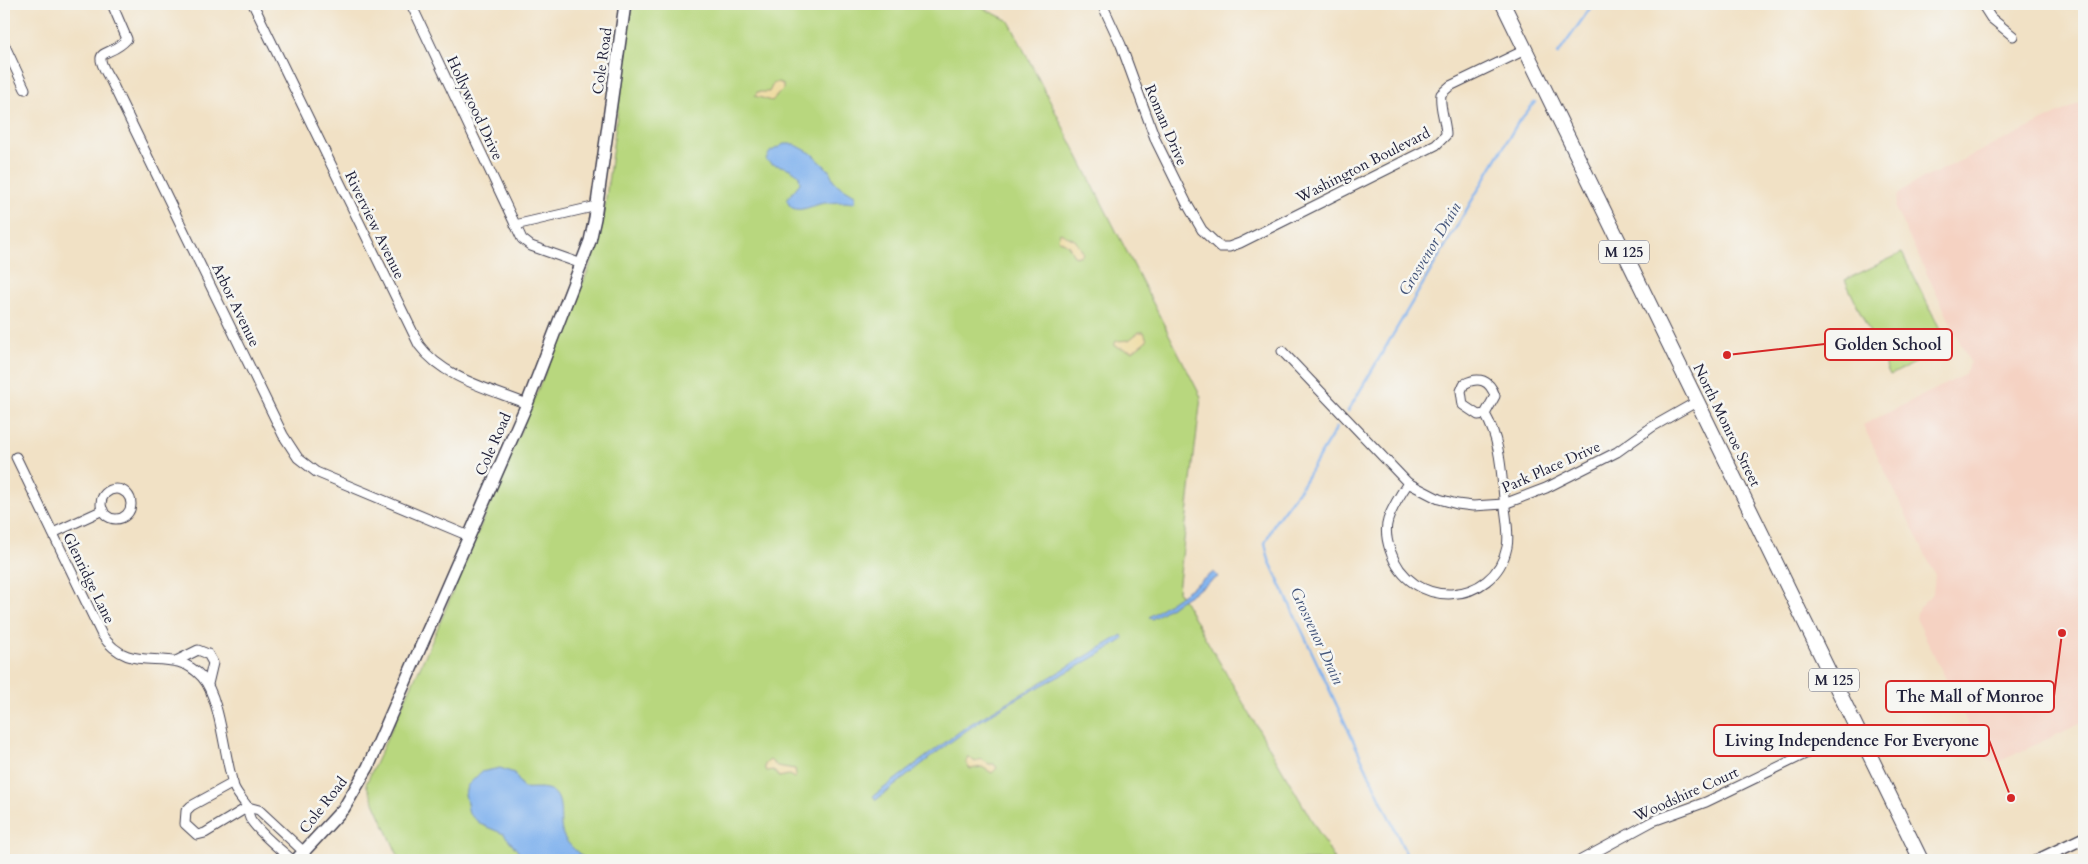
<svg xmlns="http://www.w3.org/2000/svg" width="2088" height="864" font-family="Cardo,serif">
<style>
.built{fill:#f5d2c2}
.green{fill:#b8d77e;stroke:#6d7c5c}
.sand{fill:#eeda9e;stroke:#887e6c}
.water{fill:#82b3ee;stroke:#526a94}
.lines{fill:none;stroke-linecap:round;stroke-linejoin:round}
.stream{stroke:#82b3ee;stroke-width:2.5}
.minor-casing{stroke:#413f50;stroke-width:11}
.tertiary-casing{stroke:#413f50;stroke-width:14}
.primary-casing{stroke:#413f50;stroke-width:16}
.minor{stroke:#fff;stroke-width:9}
.tertiary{stroke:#fff;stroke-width:11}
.primary{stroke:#fff;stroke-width:14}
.labels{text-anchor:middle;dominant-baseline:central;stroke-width:5;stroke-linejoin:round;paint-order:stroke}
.shield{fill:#f6f6f2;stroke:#626272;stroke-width:1}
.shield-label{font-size:14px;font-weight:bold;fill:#22223b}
.street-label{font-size:15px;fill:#22223b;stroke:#f6f6f2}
.water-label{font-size:16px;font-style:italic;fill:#44557a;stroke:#f6f6f2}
.leader{fill:none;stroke:#d62828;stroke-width:2}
.callout-dot{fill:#d62828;stroke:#f6f6f2;stroke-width:2}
.callout{fill:#f6f6f2;stroke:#d62828;stroke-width:2}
.callout-label{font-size:16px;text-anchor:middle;font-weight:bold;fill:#22223b}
</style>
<rect width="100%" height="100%" fill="#f6f6f2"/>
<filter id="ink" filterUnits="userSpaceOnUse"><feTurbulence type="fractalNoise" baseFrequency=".02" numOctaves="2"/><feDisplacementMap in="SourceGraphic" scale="10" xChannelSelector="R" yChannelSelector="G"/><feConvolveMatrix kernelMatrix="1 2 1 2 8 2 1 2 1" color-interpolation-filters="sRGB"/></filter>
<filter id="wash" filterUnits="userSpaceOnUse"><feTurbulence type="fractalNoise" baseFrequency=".0096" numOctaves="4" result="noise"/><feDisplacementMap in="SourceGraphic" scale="20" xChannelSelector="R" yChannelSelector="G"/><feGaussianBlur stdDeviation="1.12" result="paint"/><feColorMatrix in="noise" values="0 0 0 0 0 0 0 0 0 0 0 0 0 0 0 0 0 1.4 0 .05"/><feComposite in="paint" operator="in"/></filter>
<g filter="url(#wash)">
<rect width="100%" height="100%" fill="#f1e1c5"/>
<path class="built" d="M 2084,101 L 2084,722 L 1996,763 L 1985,759 L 1916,618 L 1919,607 L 1933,593 L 1935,575 L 1863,425 L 1964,375 L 1970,363 L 1895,208 L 1898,195 L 1910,185 Z"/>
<g class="green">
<path d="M 632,4 L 975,4 L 1009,21 L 1201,397 L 1178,591 L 1335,860 L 400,860 L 366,784 L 432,641 L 590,266 L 603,220 Z"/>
<path d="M 1902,253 L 1949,347 L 1890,375 L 1845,280 Z"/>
</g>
<g class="sand">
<path d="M 778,82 L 783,84 L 783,89 L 772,101 L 755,96 L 757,92 L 769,92 L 773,84 Z"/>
<path d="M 1060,233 L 1075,240 L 1083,252 L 1082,255 L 1075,257 L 1068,245 L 1058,239 Z"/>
<path d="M 1139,332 L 1144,332 L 1147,340 L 1133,351 L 1114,346 L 1116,341 L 1129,340 Z"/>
<path d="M 968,756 L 975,762 L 981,759 L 989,764 L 994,764 L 997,768 L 992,773 L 982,767 L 970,769 L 966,763 Z"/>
<path d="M 770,760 L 777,766 L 795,769 L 796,776 L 794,778 L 789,775 L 779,777 L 773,770 L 767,771 L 765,770 L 765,764 Z"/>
</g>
<g class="water">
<path d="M 784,144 L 794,144 L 811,153 L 829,170 L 835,183 L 855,195 L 855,201 L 853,203 C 845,201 833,203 825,203 C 813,204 791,219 787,199 L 800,183 L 799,176 C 789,163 771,168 766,159 L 770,152 Z"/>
<path d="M 1214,572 L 1218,577 L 1152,619 L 1149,617 Z"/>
<path d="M 1122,635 L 1124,639 C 1084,666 1039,685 998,710 C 954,736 916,770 876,800 L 873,796 L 967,726 Z"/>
<path d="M 500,768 L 514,773 L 523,788 C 531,789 540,787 547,789 C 568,795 556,822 564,837 C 569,846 579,853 586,860 L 525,860 L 504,834 L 482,825 L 469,814 L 465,794 L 467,786 L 481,772 Z"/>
</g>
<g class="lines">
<g class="stream">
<path d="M 1558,54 L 1593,4"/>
<path d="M 1348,411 L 1517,124 L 1535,102"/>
<path d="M 1337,427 L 1299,490 L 1275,522 L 1265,543 L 1269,560 L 1409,860"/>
</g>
</g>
</g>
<g filter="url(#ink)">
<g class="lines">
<defs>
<g id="minor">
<path d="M 112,4 L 127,39 C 109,60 88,44 111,81 L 283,435 L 298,458 L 316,472 L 469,536"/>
<path d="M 253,4 L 419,345 C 443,378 490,389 527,404"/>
<path d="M 411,4 L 522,239 L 531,246 L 582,264"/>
<path d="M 1102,4 L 1121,45 L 1156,141 L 1187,204 L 1202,230 L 1220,247 L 1229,247 L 1240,243 L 1436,145 L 1446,135 C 1446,121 1439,108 1441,94 L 1450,86 L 1525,50"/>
<path d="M 1982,4 L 1991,18 L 2013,36"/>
<path d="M 4,44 L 25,89"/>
<path d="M 515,225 L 597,206"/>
<path d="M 1282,351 L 1408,483 L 1439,499 L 1457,504 L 1473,506 L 1504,504 L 1546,488 L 1617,452 L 1652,427 L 1698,401"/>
<path d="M 16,457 L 102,635 C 132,679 170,642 202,677 C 221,698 224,758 234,787 C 237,794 242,799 247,806 C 249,810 248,816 251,820 C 261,835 279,848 292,860"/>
<path d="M 1408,483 C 1400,495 1392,507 1388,520 C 1385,529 1387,541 1390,550 C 1410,612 1495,606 1507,547 C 1510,532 1505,514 1504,498 C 1501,468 1500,440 1485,414 L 1495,396 C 1490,380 1479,376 1464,384 L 1461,391 L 1463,405 L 1478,415 L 1485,414"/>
<circle cx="116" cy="504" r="15"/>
<path d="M 53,533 L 103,510"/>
<path d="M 176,661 L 198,650 L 208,654 L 213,663 L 208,684"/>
<path d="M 233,783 L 191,806 L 186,811 L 185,824 L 197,835 L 205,833 L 248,807"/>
<path d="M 248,807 L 259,810 L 304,852 L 307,860"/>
<path d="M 4,853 L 7,860"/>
<path d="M 1581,860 L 1653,821 L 1706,802 L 1857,729"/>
</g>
<g id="tertiary">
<path d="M 296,860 L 344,808 L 368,767 L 527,404 L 590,241 L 595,218 L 625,4"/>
<path d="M 2038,860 L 2084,838"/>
</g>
<path id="primary" d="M 1503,4 L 1921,860"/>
</defs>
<use href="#minor" class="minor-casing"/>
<use href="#tertiary" class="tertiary-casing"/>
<use href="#primary" class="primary-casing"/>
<use href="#minor" class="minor"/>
<use href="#tertiary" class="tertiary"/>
<use href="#primary" class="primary"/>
</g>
</g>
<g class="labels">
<g class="shield">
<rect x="1599" y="240.5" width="50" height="23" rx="4"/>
<rect x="1809" y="668.5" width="50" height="23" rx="4"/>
</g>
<g class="shield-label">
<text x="1624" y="252">M 125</text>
<text x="1834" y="680">M 125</text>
</g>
<g class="street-label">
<text transform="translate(602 61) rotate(-82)">Cole Road</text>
<text transform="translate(475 108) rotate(65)">Hollywood Drive</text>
<text transform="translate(1166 125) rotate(67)">Roman Drive</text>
<text transform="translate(1363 165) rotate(-27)">Washington Boulevard</text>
<text transform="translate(375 225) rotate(64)">Riverview Avenue</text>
<text transform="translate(236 305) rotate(64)">Arbor Avenue</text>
<text transform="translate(1727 425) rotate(64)">North Monroe Street</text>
<text transform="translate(493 444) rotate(-66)">Cole Road</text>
<text transform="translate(1551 467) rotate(-24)">Park Place Drive</text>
<text transform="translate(89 578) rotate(64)">Glenridge Lane</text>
<text transform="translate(1686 794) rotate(-24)">Woodshire Court</text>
<text transform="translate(323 805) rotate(-52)">Cole Road</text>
</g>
<g class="water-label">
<text transform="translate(1430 249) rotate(-59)">Grosvenor Drain</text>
<text transform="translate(1317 636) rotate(65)">Grosvenor Drain</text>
</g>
</g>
<path class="leader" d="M1727 355L1825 344M2062 633L2054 696M2011 798L1989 740"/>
<g class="callout-dot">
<circle cx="1727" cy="355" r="5"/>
<circle cx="2062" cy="633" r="5"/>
<circle cx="2011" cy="798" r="5"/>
</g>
<g class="callout">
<rect x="1825" y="329" width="127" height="31" rx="5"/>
<rect x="1886" y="681" width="168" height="31" rx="5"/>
<rect x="1714" y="725" width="275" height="31" rx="5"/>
</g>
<g class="callout-label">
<text x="1888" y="350">Golden School</text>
<text x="1970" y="702">The Mall of Monroe</text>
<text x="1852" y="746">Living Independence For Everyone</text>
</g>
<rect width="2088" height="864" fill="none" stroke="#f6f6f2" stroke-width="20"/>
</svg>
